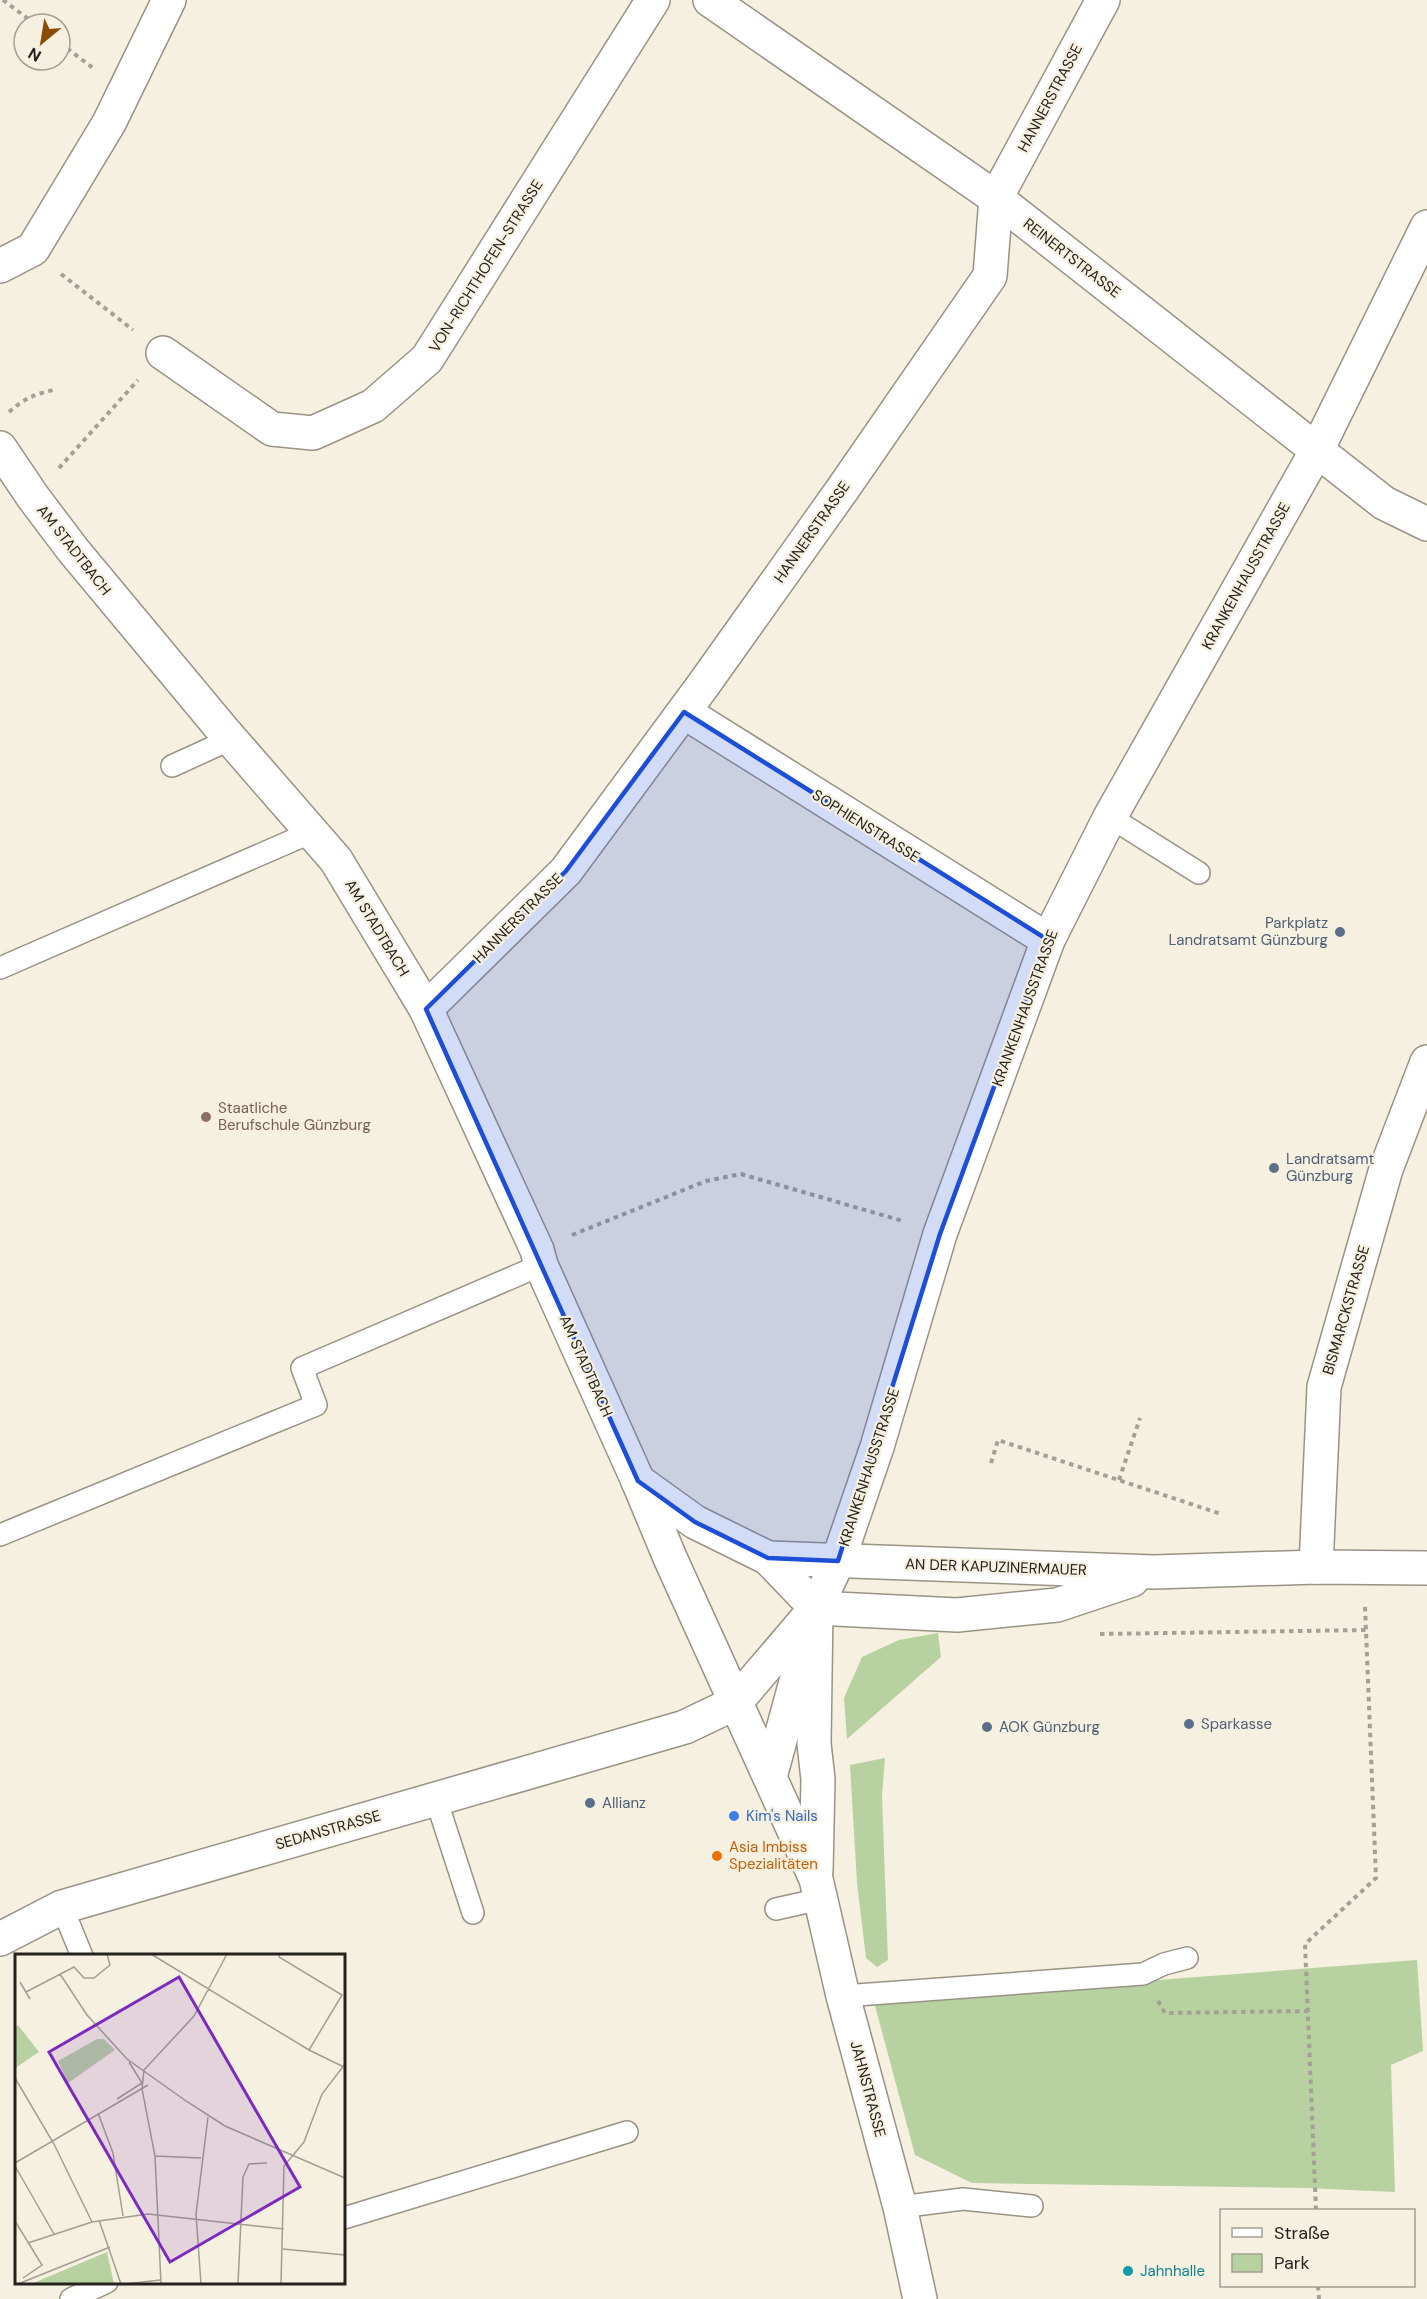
<svg xmlns="http://www.w3.org/2000/svg" width="1427" height="2299" font-family="'DM Sans',sans-serif">
<style>
.green{fill:#b8d1a0}
.lines{fill:none;stroke-linecap:round;stroke-linejoin:round}
.lane-casing{stroke:#989385;stroke-width:24}
.street-casing{stroke:#989385;stroke-width:36}
.secondary-casing{stroke:#989385;stroke-width:36}
.path{stroke:#a5a095;stroke-width:4;stroke-dasharray:4.5 4.5;stroke-linecap:butt}
.lane{stroke:#fff;stroke-width:21}
.street{stroke:#fff;stroke-width:33}
.secondary{stroke:#fff;stroke-width:33}
.marked{fill:#1d4ed8;fill-opacity:0.2;stroke:#1d4ed8;stroke-width:4.5;stroke-linejoin:round}
.service-dot{fill:#5c6f8a;stroke:#f6f0e1;stroke-width:2}
.education-dot{fill:#8d6e63;stroke:#f6f0e1;stroke-width:2}
.shop-dot{fill:#3f7fe0;stroke:#f6f0e1;stroke-width:2}
.food-dot{fill:#e8710a;stroke:#f6f0e1;stroke-width:2}
.culture-dot{fill:#0f9aa8;stroke:#f6f0e1;stroke-width:2}
.labels{text-anchor:middle;dominant-baseline:central;stroke-width:4.5;stroke-linejoin:round;paint-order:stroke}
.street-label{font-size:15px;fill:#24221c;stroke:#f6f0e1}
.service-label{font-size:15px;fill:#4e5e75;stroke:#f6f0e1;text-anchor:start}
.education-label{font-size:15px;fill:#785e54;stroke:#f6f0e1;text-anchor:start}
.shop-label{font-size:15px;fill:#366cbe;stroke:#f6f0e1;text-anchor:start}
.food-label{font-size:15px;fill:#c56008;stroke:#f6f0e1;text-anchor:start}
.culture-label{font-size:15px;fill:#0d838f;stroke:#f6f0e1;text-anchor:start}
.inset-road{fill:none;stroke:#a29e92;stroke-width:1.5}
.view{fill:#7b2cbf;fill-opacity:0.15;stroke:#7b2cbf;stroke-width:3}
.inset-edge{fill:none;stroke:#24221c;stroke-width:3}
</style>
<rect width="100%" height="100%" fill="#f6f0e1"/>
<g class="green">
<path d="M 938,1633 L 941,1657 L 847,1739 L 844,1698 L 862,1657 L 899,1640 Z"/>
<path d="M 885,1758 L 882,1796 L 888,1960 L 877,1967 L 866,1958 L 857,1883 L 850,1765 Z"/>
<path d="M 1417,1960 L 1423,2051 L 1391,2065 L 1395,2192 L 1306,2188 L 972,2183 L 915,2155 L 874,2002 Z"/>
</g>
<g class="lines">
<defs>
<g id="lane">
<path d="M 172,766 L 231,739"/>
<path d="M 1110,817 L 1199,873"/>
<path d="M 0,968 L 312,832"/>
<path d="M 0,1535 L 316,1405 L 302,1368 L 541,1265"/>
<path d="M 436,1799 L 473,1913"/>
<path d="M 62,1907 L 82,1956"/>
<path d="M 776,1909 L 821,1899"/>
<path d="M 843,1996 L 1143,1974 L 1164,1964 L 1187,1958"/>
<path d="M 900,2207 L 963,2199 L 1032,2206"/>
<path d="M 344,2218 L 627,2132"/>
<path d="M 71,2299 L 107,2282"/>
</g>
<g id="street">
<path d="M 710,0 L 996,198 L 1384,503 L 1427,524"/>
<path d="M 0,266 L 33,249 L 109,123 L 169,0"/>
<path d="M 163,353 L 272,429 L 313,433 L 373,406 L 427,359 L 653,0"/>
<path d="M 0,448 L 33,497 L 73,550 L 222,729 L 336,860 L 426,1009 L 537,1250 L 541,1265 L 638,1481 L 671,1560 L 816,1879 L 843,1996 L 900,2207 L 920,2299"/>
<path d="M 684,712 L 1048,940"/>
<path d="M 426,1009 L 566,871 L 704,684 L 842,490 L 990,276 L 996,198 L 1103,0"/>
<path d="M 638,1481 L 695,1522 L 768,1558 L 816,1608"/>
<path d="M 768,1558 L 1154,1572 L 1316,1567 L 1427,1568"/>
<path d="M 1316,1567 L 1324,1387 L 1386,1169 L 1427,1062"/>
<path d="M 816,1608 L 957,1615 L 1057,1605 L 1132,1580"/>
<path d="M 816,1608 L 814,1744 L 818,1779 L 816,1871"/>
<path d="M 770,1777 L 803,1656"/>
</g>
<path id="secondary" d="M 0,1939 L 62,1907 L 685,1727 L 735,1703 L 816,1608 L 838,1561 L 877,1447 L 940,1234 L 1048,940 L 1110,817 L 1317,450 L 1427,227"/>
</defs>
<use href="#lane" class="lane-casing"/>
<use href="#street" class="street-casing"/>
<use href="#secondary" class="secondary-casing"/>
<g class="path">
<path d="M 3,0 L 35,24"/>
<path d="M 60,43 L 93,68"/>
<path d="M 61,274 L 133,330"/>
<path d="M 9,412 C 26,397 36,394 57,389"/>
<path d="M 59,468 L 138,380"/>
<path d="M 572,1235 L 706,1181 L 741,1174 L 903,1221"/>
<path d="M 991,1463 L 998,1440 L 1221,1514"/>
<path d="M 1119,1480 L 1140,1418"/>
<path d="M 1100,1634 L 1366,1630"/>
<path d="M 1158,2001 L 1165,2013 L 1308,2011"/>
<path d="M 1316,2210 L 1305,1944 L 1376,1878 L 1365,1606"/>
<path d="M 1318,2286 L 1319,2299"/>
</g>
<use href="#lane" class="lane"/>
<use href="#street" class="street"/>
<use href="#secondary" class="secondary"/>
</g>
<path class="marked" d="M 684,712 L 1048,940 L 940,1234 L 838,1561 L 768,1558 L 695,1522 L 638,1481 L 426,1009 L 566,871 Z"/>
<g class="service-dot">
<circle cx="1340" cy="932" r="6"/>
<circle cx="1274" cy="1168" r="6"/>
<circle cx="1189" cy="1724" r="6"/>
<circle cx="987" cy="1727" r="6"/>
<circle cx="590" cy="1803" r="6"/>
</g>
<circle class="education-dot" cx="206" cy="1117" r="6"/>
<circle class="shop-dot" cx="734" cy="1816" r="6"/>
<circle class="food-dot" cx="717" cy="1856" r="6"/>
<circle class="culture-dot" cx="1128" cy="2271" r="6"/>
<g class="labels">
<g class="street-label">
<text transform="translate(1050 98) rotate(-62)">HANNERSTRASSE</text>
<text transform="translate(1072 258) rotate(38)">REINERTSTRASSE</text>
<text transform="translate(486 266) rotate(-58)">VON-RICHTHOFEN-STRASSE</text>
<text transform="translate(812 532) rotate(-55)">HANNERSTRASSE</text>
<text transform="translate(74 550) rotate(52)">AM STADTBACH</text>
<text transform="translate(1246 576) rotate(-61)">KRANKENHAUSSTRASSE</text>
<text transform="translate(866 826) rotate(32)">SOPHIENSTRASSE</text>
<text transform="translate(518 918) rotate(-45)">HANNERSTRASSE</text>
<text transform="translate(377 928) rotate(59)">AM STADTBACH</text>
<text transform="translate(1025 1008) rotate(-70)">KRANKENHAUSSTRASSE</text>
<text transform="translate(1346 1310) rotate(-74)">BISMARCKSTRASSE</text>
<text transform="translate(586 1366) rotate(66)">AM STADTBACH</text>
<text transform="translate(869 1467) rotate(-72)">KRANKENHAUSSTRASSE</text>
<text transform="translate(996 1567) rotate(2)">AN DER KAPUZINERMAUER</text>
<text transform="translate(328 1830) rotate(-16)">SEDANSTRASSE</text>
<text transform="translate(868 2089) rotate(75)">JAHNSTRASSE</text>
</g>
<g class="service-label">
<text x="1328" y="923" text-anchor="end">Parkplatz<tspan x="1328" dy="17">Landratsamt Günzburg</tspan></text>
<text x="1286" y="1159">Landratsamt<tspan x="1286" dy="17">Günzburg</tspan></text>
<text x="1201" y="1724">Sparkasse</text>
<text x="999" y="1727">AOK Günzburg</text>
<text x="602" y="1803">Allianz</text>
</g>
<g class="education-label">
<text x="218" y="1108">Staatliche<tspan x="218" dy="17">Berufschule Günzburg</tspan></text>
</g>
<g class="shop-label">
<text x="746" y="1816">Kim's Nails</text>
</g>
<g class="food-label">
<text x="729" y="1847">Asia Imbiss<tspan x="729" dy="17">Spezialitäten</tspan></text>
</g>
<g class="culture-label">
<text x="1140" y="2271">Jahnhalle</text>
</g>
</g>
<g transform="translate(15 1954)">
<rect width="330" height="330" fill="#f6f0e1"/>
<path d="M 3,71 L 24,98 L 0,114 L 0,73 ZM 82,85 L 89,85 L 100,96 L 53,129 L 43,107 ZM 92,298 L 99,330 L 16,330 Z" fill="#b8d1a0"/>
<path class="inset-road" d="M 136,0 L 294,96 L 329,113M 265,0 L 264,3 L 327,41 L 294,96M 45,20 L 72,61 L 112,105 L 171,147 L 210,172 L 330,224M 5,28 L 15,45M 11,38 L 59,13 L 69,24 L 79,24 L 95,11 L 92,0M 114,108 L 127,129M 0,124 L 39,190 L 77,268M 102,145 L 127,129M 83,159 L 98,199 L 108,262M 140,202 L 186,204M 0,209 L 133,131M 0,212 L 39,280M 84,266 L 106,330M 0,267 L 27,311 L 8,324M 13,289 L 77,268 L 133,260 L 269,275M 268,295 L 330,301M 3,330 L 95,293M 110,330 L 145,326M 146,330 L 140,202 L 127,135 L 129,116 L 179,62 L 212,0M 186,330 L 181,260 L 193,163M 223,330 L 228,223 L 234,210 L 252,209M 266,330 L 269,212 L 289,188 L 307,140 L 330,110"/>
<path class="view" d="M 164,23 L 285,233 L 155,308 L 34,98 Z"/>
<rect width="330" height="330" class="inset-edge"/>
</g>
<rect x="1220" y="2209" width="195" height="78" fill="#f6f0e1" stroke="#a29e92" stroke-width="1.5"/>
<rect x="1232" y="2228" width="30" height="9" fill="#ffffff" stroke="#a29e92" stroke-width="1.5"/>
<text x="1274" y="2239" font-size="18" fill="#24221c">Straße</text>
<rect x="1232" y="2254" width="30" height="18" fill="#b8d1a0" stroke="#a29e92" stroke-width="1.5"/>
<text x="1274" y="2269" font-size="18" fill="#24221c">Park</text>
<g transform="translate(42 42) rotate(210)"><circle r="28" fill="#f6f0e1" stroke="#a29e92" stroke-width="1.5"/>
<path d="M0-4.5L10 22L0 15L-10 22Z" fill="#884c09"/>
<text y="-9" font-size="16" font-weight="bold" text-anchor="middle" fill="#24221c">N</text>
</g>
</svg>
